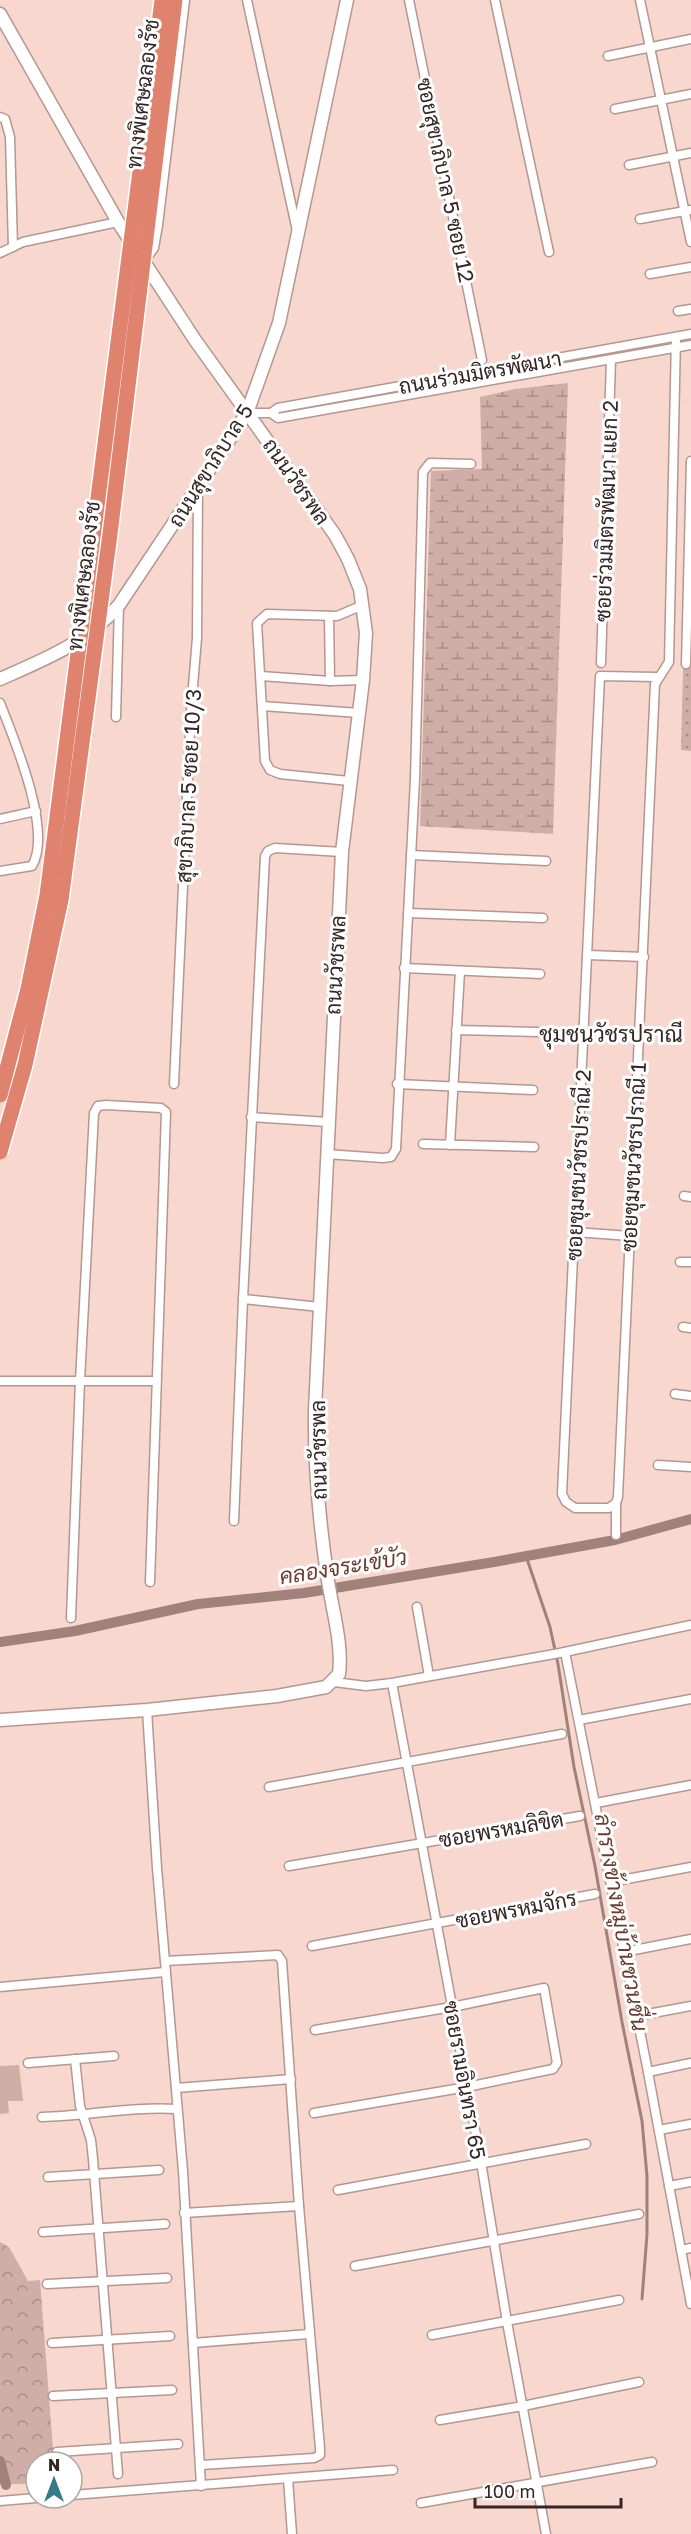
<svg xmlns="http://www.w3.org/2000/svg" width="691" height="2534" font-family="'Golos Text',Sarabun,sans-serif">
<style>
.grass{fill:url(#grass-dots)}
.wetland{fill:url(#wetland-marsh)}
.park{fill:url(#park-crowns)}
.pitch{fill:#ceaea6}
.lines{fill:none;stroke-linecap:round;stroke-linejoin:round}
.stream{stroke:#a1827a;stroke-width:3}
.canal{stroke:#a1827a;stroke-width:10}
.street-casing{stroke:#b6968f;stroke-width:11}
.secondary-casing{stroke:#b6968f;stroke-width:15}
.street{stroke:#fff;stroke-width:8}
.secondary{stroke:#fff;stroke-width:12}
.highway-bridge-casing{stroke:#fff;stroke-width:18;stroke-linecap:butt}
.highway-bridge{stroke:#df836f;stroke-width:15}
.labels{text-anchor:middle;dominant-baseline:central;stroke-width:6;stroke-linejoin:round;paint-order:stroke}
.street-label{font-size:21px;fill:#332624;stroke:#fff}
.neighbourhood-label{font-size:22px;fill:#332624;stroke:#fff}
.water-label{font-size:22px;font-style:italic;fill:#6c3c31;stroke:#fff}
</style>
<defs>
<pattern id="grass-dots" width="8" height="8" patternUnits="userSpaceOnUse" patternTransform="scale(1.5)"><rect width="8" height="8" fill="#ceaea6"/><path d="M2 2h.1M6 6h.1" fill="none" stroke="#a88d87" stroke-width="1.8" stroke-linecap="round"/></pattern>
<pattern id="wetland-marsh" width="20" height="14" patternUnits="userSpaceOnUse" patternTransform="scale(1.5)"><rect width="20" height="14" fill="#ceaea6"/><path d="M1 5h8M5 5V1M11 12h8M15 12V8" fill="none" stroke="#a88d87"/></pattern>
<pattern id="park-crowns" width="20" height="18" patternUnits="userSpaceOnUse" patternTransform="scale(1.5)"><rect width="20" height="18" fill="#ceaea6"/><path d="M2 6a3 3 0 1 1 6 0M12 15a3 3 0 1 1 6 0" fill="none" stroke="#a88d87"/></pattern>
</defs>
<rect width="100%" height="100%" fill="#f8d7cf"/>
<path class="grass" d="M 691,634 L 691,751 L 681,750 L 684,635 Z"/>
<path class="wetland" d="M 568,383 L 553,834 L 420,826 L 431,471 L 482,469 L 480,397 L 515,389 Z"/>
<path class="park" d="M 0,2242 L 9,2247 L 28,2281 L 40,2280 L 54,2462 L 36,2462 L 36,2483 L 0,2485 Z"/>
<path class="pitch" d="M 19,2065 L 23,2101 L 8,2101 L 9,2113 L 0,2114 L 0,2066 Z"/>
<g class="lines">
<path class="stream" d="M 526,1556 L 550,1627 L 558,1664 L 574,1767 L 595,1866 L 622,2022 L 642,2121 L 647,2176 L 647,2234 L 642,2299"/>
<g class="canal">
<path d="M 0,1642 L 75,1631 L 198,1604 L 304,1593 L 494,1562 L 615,1540 L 691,1519"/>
<path d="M 0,2461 L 6,2485"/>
</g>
<defs>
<g id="street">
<path d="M 247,0 L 297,231"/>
<path d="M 409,0 L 482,360"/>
<path d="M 495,0 L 549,252"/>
<path d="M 640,0 L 691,242"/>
<path d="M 608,56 L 691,39"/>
<path d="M 615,109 L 691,94"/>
<path d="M 0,117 L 5,119 L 10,137 L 13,247"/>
<path d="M 629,165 L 691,153"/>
<path d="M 640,219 L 691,210"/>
<path d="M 0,253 L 23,242 L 118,222"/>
<path d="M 146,259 L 154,248 L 158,225 L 185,0"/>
<path d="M 650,274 L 691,267"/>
<path d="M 678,311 L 691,309"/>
<path d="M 247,413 L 271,413 L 278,418 L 691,345"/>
<path d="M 271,413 L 278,408 L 691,334"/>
<path d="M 329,616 L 330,681"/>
<path d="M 601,663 L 611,360"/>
<path d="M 686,664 L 691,461"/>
<path d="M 261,676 L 330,681 L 363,680"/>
<path d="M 657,677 L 600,676 L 562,1494 L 566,1502 L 575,1508 L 609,1508 L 616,1503 L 618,1497 L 655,684 L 669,662 L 676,337"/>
<path d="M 0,703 C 14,739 53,831 32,866 L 0,871"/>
<path d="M 262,706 L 359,713"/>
<path d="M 116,717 L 119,605"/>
<path d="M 349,781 L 280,774 L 270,770 L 265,761 L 257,623 L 267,614 L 337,616 L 363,605"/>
<path d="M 0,819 L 36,811"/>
<path d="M 411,855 L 546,861"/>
<path d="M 408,913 L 543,918"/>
<path d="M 588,955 L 644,957"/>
<path d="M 404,968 L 540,974"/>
<path d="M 456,1030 L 538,1032"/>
<path d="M 174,1084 L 191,710 L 197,638 L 198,488"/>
<path d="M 397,1084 L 533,1090"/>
<path d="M 251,1117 L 328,1122"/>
<path d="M 423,1144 L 534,1147"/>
<path d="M 450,1145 L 460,971"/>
<path d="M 326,1154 L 383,1158 L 391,1157 L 396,1149 L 415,779 L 423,472 L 430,463 L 471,464"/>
<path d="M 684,1196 L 691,1197"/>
<path d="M 575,1232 L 630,1236"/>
<path d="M 680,1262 L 691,1262"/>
<path d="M 243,1299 L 265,856 L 268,851 L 275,848 L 342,852"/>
<path d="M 683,1327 L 691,1328"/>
<path d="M 0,1381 L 156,1381"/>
<path d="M 675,1394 L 691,1396"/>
<path d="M 658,1465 L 691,1467"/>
<path d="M 616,1503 L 616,1535"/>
<path d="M 234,1521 L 243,1299 L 320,1307"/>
<path d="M 417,1607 L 429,1676"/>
<path d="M 71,1618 L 80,1381 L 94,1113 L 98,1106 L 106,1105 L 161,1108 L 166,1112 L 150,1582"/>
<path d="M 565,1652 L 648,2072 L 691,2304"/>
<path d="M 334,1682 L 366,1686 L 392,1683 L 560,1653 L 691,1625"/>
<path d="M 392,1683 L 481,2162 L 507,2322 L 546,2534"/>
<path d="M 147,1710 L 157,1868 L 183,2171 L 201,2486"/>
<path d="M 579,1720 L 691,1699"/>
<path d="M 269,1787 L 562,1734"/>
<path d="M 596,1803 L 691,1785"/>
<path d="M 289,1866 L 580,1816"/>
<path d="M 611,1882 L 691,1867"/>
<path d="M 312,1946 L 595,1894"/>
<path d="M 624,1952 L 691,1939"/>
<path d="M 165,1961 L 278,1955 L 282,1961 L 299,2206 L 320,2448 L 320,2455 L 314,2458 L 201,2465"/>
<path d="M 0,1987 L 165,1972"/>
<path d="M 637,2016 L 691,2006"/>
<path d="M 75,2059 L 80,2106 L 91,2140 L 93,2159 L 118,2474"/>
<path d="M 28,2063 L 114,2056"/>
<path d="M 648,2072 L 691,2063"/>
<path d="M 176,2088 L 291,2079"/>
<path d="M 314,2113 L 467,2087 L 553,2069 L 557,2063 L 544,1988 L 452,2007 L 315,2030"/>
<path d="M 42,2117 C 86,2116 134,2106 177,2109"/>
<path d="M 659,2130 L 691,2124"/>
<path d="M 48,2177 L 159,2170"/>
<path d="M 669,2186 L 691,2182"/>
<path d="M 338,2190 L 586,2144"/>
<path d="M 184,2213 L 299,2206"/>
<path d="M 43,2232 L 165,2224"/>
<path d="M 681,2250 L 691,2248"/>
<path d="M 355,2266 L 639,2214"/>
<path d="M 47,2284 L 167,2278"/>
<path d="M 432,2335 L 619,2300"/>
<path d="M 52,2343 L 170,2336"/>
<path d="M 193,2343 L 309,2334"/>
<path d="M 53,2396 L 172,2390"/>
<path d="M 440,2420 L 523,2406 L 639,2382"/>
<path d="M 57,2452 L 178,2444"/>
<path d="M 288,2479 L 292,2534"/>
<path d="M 72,2495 L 393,2470"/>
<path d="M 0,2501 L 36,2498"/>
<path d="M 421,2503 L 652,2462"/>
</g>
<g id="secondary">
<path d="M 0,14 L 118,222 L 195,340 L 335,535 L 348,559 L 360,589 L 366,633 L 363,680 L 342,852 L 315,1409 C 314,1465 319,1519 327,1574 C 331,1606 343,1642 339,1674 L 326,1687 L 277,1696 L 147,1710 L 0,1720"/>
<path d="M 0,679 C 43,660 87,643 119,605 L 247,413 L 279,323 L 347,0"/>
</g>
</defs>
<use href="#street" class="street-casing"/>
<use href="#secondary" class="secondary-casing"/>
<use href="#street" class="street"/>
<use href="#secondary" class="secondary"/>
<defs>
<g id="highway-bridge">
<path d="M 0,1095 L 28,989 L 47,895 L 162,0"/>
<path d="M 0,1152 L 25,1065 L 61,900 L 110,534 L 175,0"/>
</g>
</defs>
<use href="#highway-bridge" class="highway-bridge-casing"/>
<use href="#highway-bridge" class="highway-bridge"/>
</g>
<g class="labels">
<g class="street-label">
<text transform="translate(142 94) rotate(-83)">ทางพิเศษฉลองรัช</text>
<text transform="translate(446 180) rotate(78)">ซอยสุขาภิบาล 5 ซอย 12</text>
<text transform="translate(480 372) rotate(-10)">ถนนร่วมมิตรพัฒนา</text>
<text transform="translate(210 465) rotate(-58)">ถนนสุขาภิบาล 5</text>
<text transform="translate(297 481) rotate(55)">ถนนวัชรพล</text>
<text transform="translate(606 511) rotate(-88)">ซอยร่วมมิตรพัฒนา แยก 2</text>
<text transform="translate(83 576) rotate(-83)">ทางพิเศษฉลองรัช</text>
<text transform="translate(188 786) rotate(-87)">สุขาภิบาล 5 ซอย 10/3</text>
<text transform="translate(335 965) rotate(-87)">ถนนวัชรพล</text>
<text transform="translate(633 1157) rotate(-87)">ซอยชุมชนวัชรปราณี 1</text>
<text transform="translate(578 1165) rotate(-87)">ซอยชุมชนวัชรปราณี 2</text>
<text transform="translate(318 1450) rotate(-91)">ถนนวัชรพล</text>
<text transform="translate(501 1829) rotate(-10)">ซอยพรหมลิขิต</text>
<text transform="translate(516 1909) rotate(-11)">ซอยพรหมจักร</text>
<text transform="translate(465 2080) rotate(80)">ซอยรามอินทรา 65</text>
</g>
<g class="neighbourhood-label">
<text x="611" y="1033">ชุมชนวัชรปราณี</text>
</g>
<g class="water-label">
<text transform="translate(343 1566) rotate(-9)">คลองจระเข้บัว</text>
<text transform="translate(622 1922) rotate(80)">ลำรางข้างหมู่บ้านชวนชื่น</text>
</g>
</g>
<g transform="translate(54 2480)"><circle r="28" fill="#ffffff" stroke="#ada8a7" stroke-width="1.5"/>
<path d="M0-4.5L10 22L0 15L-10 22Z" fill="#357a88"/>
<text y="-9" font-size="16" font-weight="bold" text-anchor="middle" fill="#332624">N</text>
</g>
<path d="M475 2498v9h146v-9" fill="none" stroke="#332624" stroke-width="3"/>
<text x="484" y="2498" font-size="18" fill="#332624" stroke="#ffffff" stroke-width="4.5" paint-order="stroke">100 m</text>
</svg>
